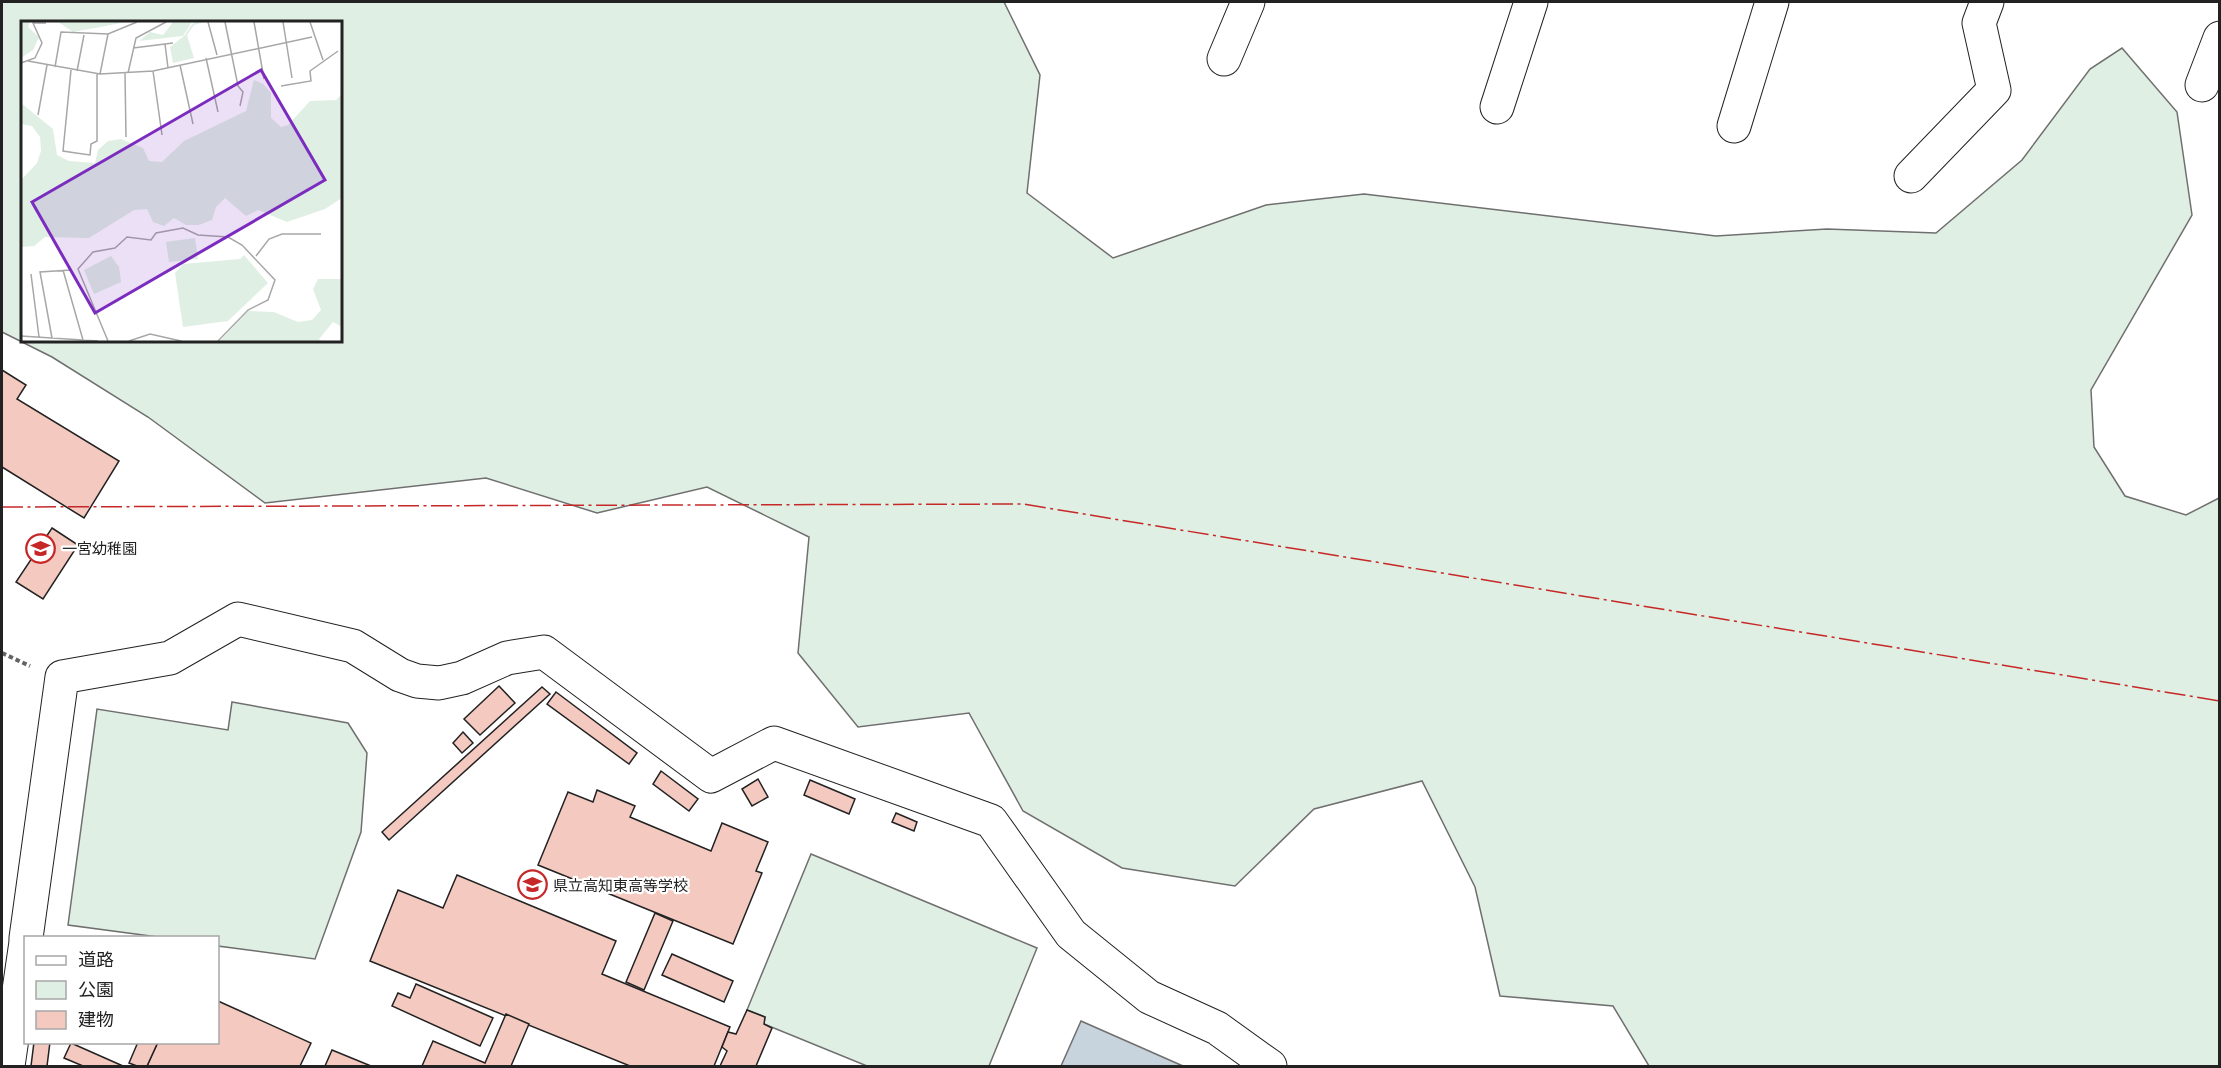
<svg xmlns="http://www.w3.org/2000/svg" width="2221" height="1068" font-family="Barlow,'Noto Sans JP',sans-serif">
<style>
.green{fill:#e0efe3;stroke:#6f6f6f;stroke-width:1.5;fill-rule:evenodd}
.water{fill:#c7d3dd;stroke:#6f6f6f;stroke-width:1.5}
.building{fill:#f3c9c0;stroke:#222;stroke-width:1.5}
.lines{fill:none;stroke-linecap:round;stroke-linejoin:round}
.minor-casing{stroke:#222;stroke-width:35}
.path{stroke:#646464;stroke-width:4;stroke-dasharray:4.5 3;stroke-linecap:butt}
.minor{stroke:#fff;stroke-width:33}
.power{stroke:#c62828;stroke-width:1.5;stroke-dasharray:21 4.5 3 4.5;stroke-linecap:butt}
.labels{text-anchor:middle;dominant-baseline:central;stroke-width:4.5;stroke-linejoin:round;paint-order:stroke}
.poi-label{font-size:15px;fill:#222;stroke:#fff;text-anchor:start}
.inset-road{fill:none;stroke:#a7a7a7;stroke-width:1.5}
.view{fill:#7b2cbf;fill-opacity:0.15;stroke:#7b2cbf;stroke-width:3}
.inset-edge{fill:none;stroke:#222;stroke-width:3}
</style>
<rect width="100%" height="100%" fill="#fff"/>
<g class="green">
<path d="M 2,2 L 1004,2 L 1040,75 L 1027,193 L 1113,258 L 1266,205 L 1364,194 L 1716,236 L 1827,229 L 1936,233 L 2022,160 L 2090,69 L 2122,48 L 2177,112 L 2192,215 L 2091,390 L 2094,447 L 2125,496 L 2186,515 L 2219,498 L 2219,1066 L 1649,1066 L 1613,1006 L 1500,996 L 1475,887 L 1422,781 L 1314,809 L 1235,886 L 1122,868 L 1023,811 L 969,713 L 858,727 L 798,653 L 809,537 L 707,487 L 597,513 L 486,478 L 265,503 L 148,417 L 52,357 L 2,332 ZM 22,22 L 340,22 L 340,340 L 22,340 Z"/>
<path d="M 232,702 L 348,723 L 367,753 L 361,832 L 315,959 L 218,946 L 218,938 L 158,937 L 68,925 L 97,709 L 228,730 Z"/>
<path d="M 811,854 L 1037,948 L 989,1066 L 867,1066 L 764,1024 L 765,1017 L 747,1010 Z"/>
</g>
<path class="water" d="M 1081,1021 L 1183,1066 L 1061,1066 Z"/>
<g class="building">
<path d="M 2,370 L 26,385 L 17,399 L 119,461 L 84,518 L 2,467 Z"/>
<path d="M 52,528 L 78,545 L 43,599 L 16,582 Z"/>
<path d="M 499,686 L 515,703 L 480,735 L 464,719 Z"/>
<path d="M 542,687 L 550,694 L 389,840 L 382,832 Z"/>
<path d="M 556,692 L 637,753 L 629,764 L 547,704 Z"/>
<path d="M 463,732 L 473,743 L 462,753 L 453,743 Z"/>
<path d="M 661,771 L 698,799 L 689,811 L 653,784 Z"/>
<path d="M 758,779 L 768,797 L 752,806 L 742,789 Z"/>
<path d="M 810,780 L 855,799 L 849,814 L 804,795 Z"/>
<path d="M 597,790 L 635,806 L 630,817 L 711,851 L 722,823 L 768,842 L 756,871 L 762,873 L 733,944 L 538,865 L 568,792 L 593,802 Z"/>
<path d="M 896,813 L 917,822 L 914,831 L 892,822 Z"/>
<path d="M 457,875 L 616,941 L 602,974 L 730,1027 L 714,1066 L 630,1066 L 370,961 L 398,890 L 443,908 Z"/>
<path d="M 655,913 L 673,921 L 644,990 L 626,982 Z"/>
<path d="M 672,954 L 733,981 L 724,1002 L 662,975 Z"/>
<path d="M 416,984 L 493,1018 L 480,1046 L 392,1006 L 398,993 L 410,998 Z"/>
<path d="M 218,1001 L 311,1043 L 300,1066 L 147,1066 L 158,1042 L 218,1042 Z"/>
<path d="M 747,1010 L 765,1017 L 764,1024 L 772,1028 L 756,1066 L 720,1066 L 727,1051 L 722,1047 L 728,1032 L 736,1034 Z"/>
<path d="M 506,1014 L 529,1024 L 511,1066 L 422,1066 L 433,1041 L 485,1063 Z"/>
<path d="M 34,1042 L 50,1042 L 47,1066 L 31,1066 Z"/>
<path d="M 138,1042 L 158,1042 L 147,1066 L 137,1066 L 129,1063 Z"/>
<path d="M 71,1043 L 123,1066 L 83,1066 L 64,1058 Z"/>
<path d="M 332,1050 L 371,1066 L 325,1066 Z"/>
</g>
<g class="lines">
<defs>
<g id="minor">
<path d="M 1224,59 L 1248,2"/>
<path d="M 2202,85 L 2220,38"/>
<path d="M 1497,107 L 1531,2"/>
<path d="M 1734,126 L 1772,2"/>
<path d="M 1911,176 L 1994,90 L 1979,23 L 1987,2"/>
<path d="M 26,938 L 62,677 L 170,658 L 238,619 L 353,646 L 400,675 L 417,681 L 439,683 L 462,678 L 507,658 L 544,652 L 711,776 L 774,743 L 991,821 L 1071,934 L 1149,997 L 1217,1028 L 1270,1066"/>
<path d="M 8,1066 L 26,942"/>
</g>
</defs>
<use href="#minor" class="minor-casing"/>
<path class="path" d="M 2,653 L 30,666"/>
<use href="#minor" class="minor"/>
<path class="power" d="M 2,507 L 1023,504 L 2220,701"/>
</g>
<defs>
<symbol id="school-ring" viewBox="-11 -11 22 22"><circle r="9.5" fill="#fff" stroke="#c62828" stroke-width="1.5"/><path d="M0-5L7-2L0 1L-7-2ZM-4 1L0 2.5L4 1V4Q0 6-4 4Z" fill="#c62828"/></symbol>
</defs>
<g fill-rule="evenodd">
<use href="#school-ring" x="24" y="532" width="33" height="33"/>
<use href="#school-ring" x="516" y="868" width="33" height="33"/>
</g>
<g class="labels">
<g class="poi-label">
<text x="62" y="548">一宮幼稚園</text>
<text x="553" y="885">県立高知東高等学校</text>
</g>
</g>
<g transform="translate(21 21)">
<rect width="321" height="321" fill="#fff"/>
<path d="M 0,1 L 9,1 L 7,6 L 18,16 L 12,29 L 0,37 ZM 37,1 L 106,1 L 52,11 ZM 152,1 L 171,1 L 162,15 L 118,20 L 129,11 L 142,14 ZM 173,1 L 183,1 L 173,4 L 166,14 L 173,37 L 152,42 L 149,26 L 163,15 ZM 233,59 L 242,63 L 250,72 L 250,97 L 260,106 L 267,104 L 289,80 L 315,79 L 321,73 L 321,177 L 304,188 L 266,201 L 237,189 L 225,195 L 204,177 L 195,186 L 191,199 L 178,204 L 165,204 L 153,197 L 143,205 L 132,201 L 126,188 L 113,189 L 68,217 L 24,216 L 13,225 L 0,226 L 0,159 L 16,142 L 20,130 L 19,116 L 11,105 L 0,103 L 0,82 L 32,108 L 36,134 L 48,140 L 74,142 L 77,129 L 87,120 L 100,118 L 122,127 L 128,140 L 141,141 L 163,120 L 225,90 ZM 174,217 L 177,238 L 148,241 L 145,221 ZM 223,234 L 247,262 L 207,300 L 162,306 L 154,252 L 162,243 L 219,238 ZM 90,235 L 98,246 L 100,261 L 73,273 L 63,249 ZM 297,258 L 321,258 L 321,306 L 312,301 L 298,318 L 300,320 L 199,320 L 227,290 L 253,291 L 277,301 L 291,299 L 300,289 L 292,268 Z" fill="#e0efe3"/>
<path class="inset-road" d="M 187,1 L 196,34M 204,1 L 217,65 L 222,71 L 219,85M 233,1 L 243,58M 262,1 L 271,57M 289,1 L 302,39M 144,23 L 147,47M 112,27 L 152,22M 185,37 L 197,91M 7,40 L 79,53 L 132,50 L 291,16M 0,42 L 14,37 L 21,22 L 12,2 L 25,2M 159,44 L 172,103M 34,46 L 40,11 L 87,13 L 116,1M 50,49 L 42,130 L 55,132 L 69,134 L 70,123 L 76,120 L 76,53M 56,50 L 63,14M 132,50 L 141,114M 104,52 L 105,116M 107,52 L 115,17 L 145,1M 79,53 L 87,13M 260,65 L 290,60 L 289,50 L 317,30M 17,94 L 26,44M 235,235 L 248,218 L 261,213 L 300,213M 42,249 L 62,319M 10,253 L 18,316M 0,315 L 77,320M 31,317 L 19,251 L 50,249M 87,320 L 57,248 L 72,231 L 94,227 L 106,216 L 130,219 L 135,212 L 162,207 L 177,214 L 207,216 L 221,224 L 254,259 L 247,279 L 227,289 L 197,320M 108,320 L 129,313 L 160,320"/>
<path class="view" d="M 240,49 L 304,159 L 74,292 L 11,181 Z"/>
<rect width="321" height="321" class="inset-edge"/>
</g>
<rect width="2221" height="1068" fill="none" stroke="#222222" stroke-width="6"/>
<rect x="24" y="936" width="195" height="108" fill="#ffffff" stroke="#a7a7a7" stroke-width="1.5"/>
<rect x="36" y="956" width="30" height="9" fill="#ffffff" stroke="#a7a7a7" stroke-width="1.5"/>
<text x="78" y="966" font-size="18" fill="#222222">道路</text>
<rect x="36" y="981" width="30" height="18" fill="#e0efe3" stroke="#a7a7a7" stroke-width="1.5"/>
<text x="78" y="996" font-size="18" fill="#222222">公園</text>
<rect x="36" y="1011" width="30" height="18" fill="#f3c9c0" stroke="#a7a7a7" stroke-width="1.5"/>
<text x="78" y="1026" font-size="18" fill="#222222">建物</text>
</svg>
